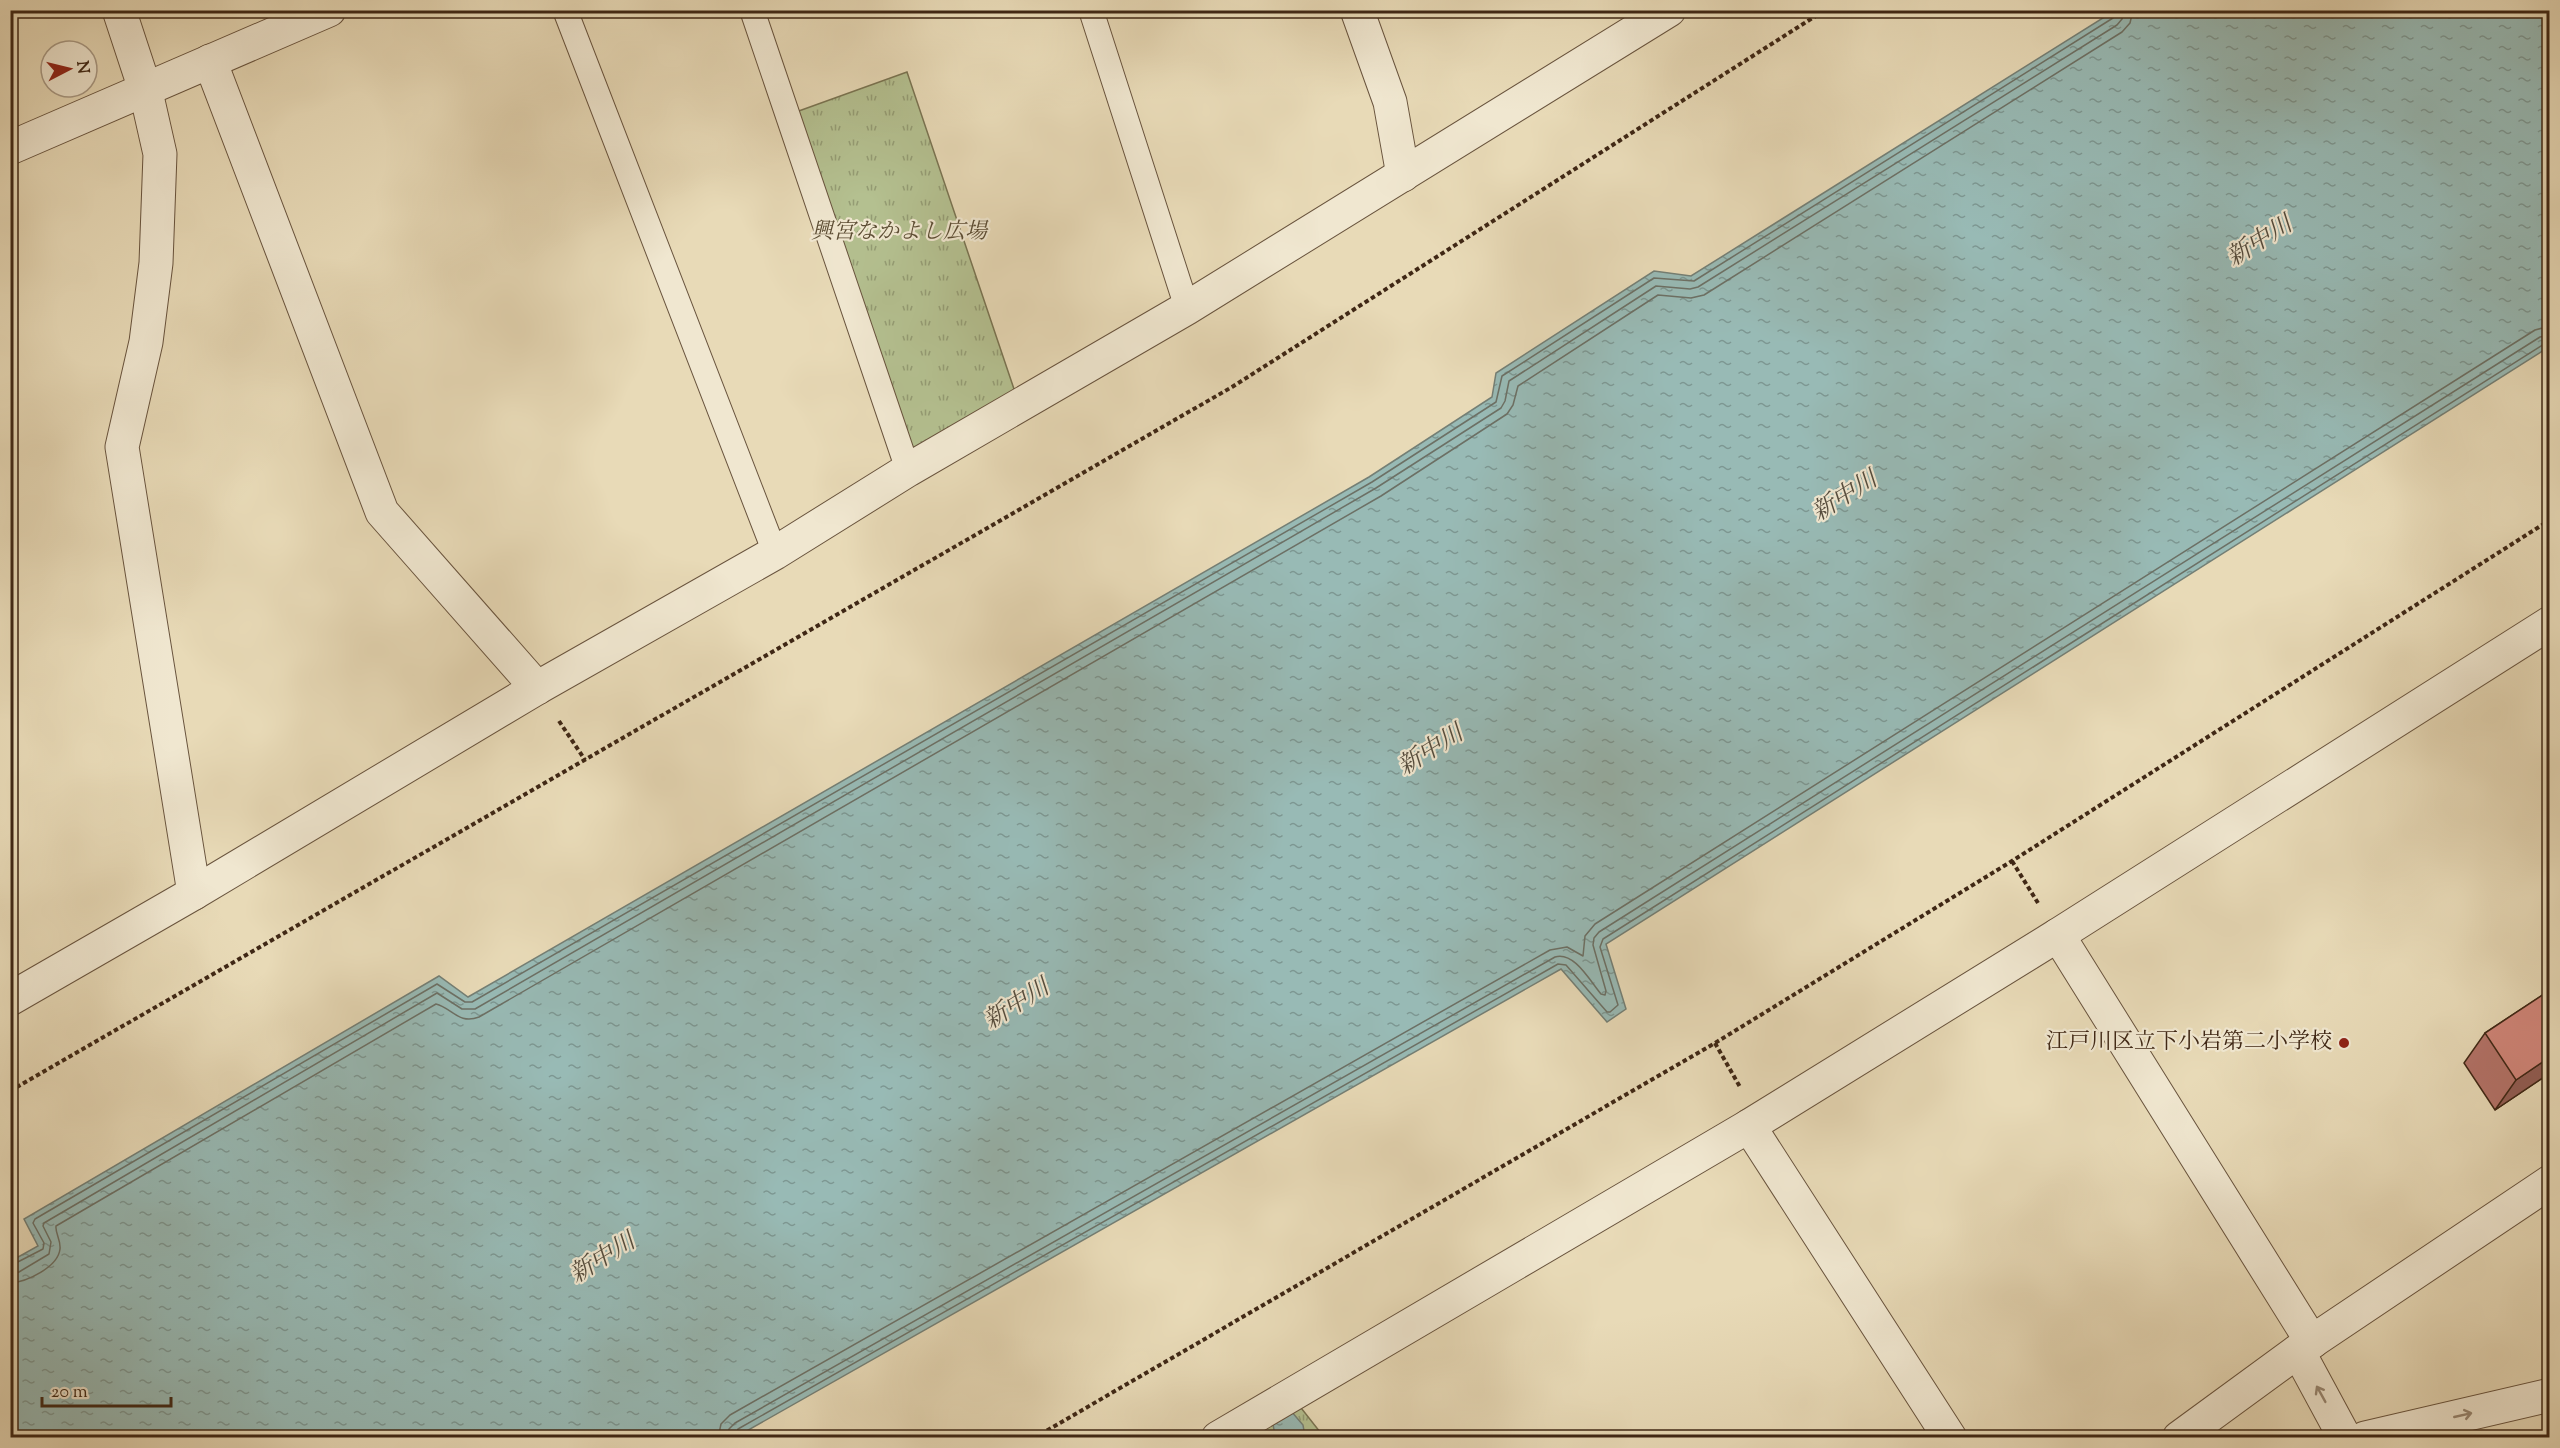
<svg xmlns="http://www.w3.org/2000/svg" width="2560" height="1448" font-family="'Sorts Mill Goudy','Noto Serif JP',serif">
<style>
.grass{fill:url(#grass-tufts);stroke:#7a7452;stroke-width:1.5}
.water{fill:url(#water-ripples);stroke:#747f75;stroke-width:1.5}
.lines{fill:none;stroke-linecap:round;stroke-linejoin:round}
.shore{stroke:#6c7065;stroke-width:1.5}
.service-casing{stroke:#69543e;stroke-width:26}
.minor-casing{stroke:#69543e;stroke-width:35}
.tertiary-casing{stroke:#69543e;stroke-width:35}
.path{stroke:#3f2715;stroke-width:4;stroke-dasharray:4.5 3;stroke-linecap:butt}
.service{stroke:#f0e7d0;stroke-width:24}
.minor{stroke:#f0e7d0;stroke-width:33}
.tertiary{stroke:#f0e7d0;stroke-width:33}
.wall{fill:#b47369;stroke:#3f2715;stroke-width:1.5}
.shaded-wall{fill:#925e55;stroke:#3f2715;stroke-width:1.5}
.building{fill:#d1867a;stroke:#3f2715;stroke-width:1.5}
.oneway{stroke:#988772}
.poi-dot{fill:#8f2418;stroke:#f0e7d0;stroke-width:2}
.labels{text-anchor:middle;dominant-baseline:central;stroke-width:4.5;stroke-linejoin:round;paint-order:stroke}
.park-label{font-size:22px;font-style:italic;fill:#5c4d34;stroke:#f0e7d0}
.poi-label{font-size:22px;fill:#3f2715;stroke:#f0e7d0;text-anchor:end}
.water-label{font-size:24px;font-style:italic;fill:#554c3d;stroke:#f0e7d0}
</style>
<defs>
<pattern id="grass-tufts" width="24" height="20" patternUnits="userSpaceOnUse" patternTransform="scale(1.5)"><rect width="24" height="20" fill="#b4c090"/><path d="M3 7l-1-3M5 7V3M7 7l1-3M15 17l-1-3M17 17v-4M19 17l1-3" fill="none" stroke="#949c74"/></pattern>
<pattern id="water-ripples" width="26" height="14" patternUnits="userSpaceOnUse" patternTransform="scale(1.5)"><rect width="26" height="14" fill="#98bab5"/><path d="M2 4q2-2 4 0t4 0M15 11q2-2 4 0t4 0" fill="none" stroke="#7d9792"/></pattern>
</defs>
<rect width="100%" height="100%" fill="#e8dab7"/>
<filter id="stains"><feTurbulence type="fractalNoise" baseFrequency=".00333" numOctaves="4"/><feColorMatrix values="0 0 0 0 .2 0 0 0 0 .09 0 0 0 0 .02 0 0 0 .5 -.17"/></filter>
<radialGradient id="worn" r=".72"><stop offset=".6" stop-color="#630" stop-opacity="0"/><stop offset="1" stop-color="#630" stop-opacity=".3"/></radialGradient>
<g class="grass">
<path d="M 907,72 L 1016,395 L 912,455 L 796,112 Z"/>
<path d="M 1294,1399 L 1324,1437 L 1232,1438 Z"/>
</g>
<g class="water">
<path d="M 2114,11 L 2549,11 L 2549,347 L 1606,944 L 1626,1009 L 1607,1022 L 1561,969 L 736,1437 L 11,1437 L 11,1261 L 38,1246 L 24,1219 L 439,976 L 468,997 L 1369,477 L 1492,397 L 1496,373 L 1654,271 L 1691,276 Z"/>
<path d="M 1291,1411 L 1303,1425 L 1305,1437 L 1281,1437 L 1274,1430 L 1272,1418 Z"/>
</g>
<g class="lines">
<g class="shore">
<path d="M 10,1266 L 43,1249 L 44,1243 L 33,1223 L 35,1219 L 437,984 L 465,1002 L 472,1002 L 1372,482 L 1496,402 L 1502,376 L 1654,278 L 1694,281 L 2113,18 L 2116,10"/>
<path d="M 10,1274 L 19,1272 L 49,1254 L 51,1242 L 43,1226 L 44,1223 L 437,993 L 462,1009 L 475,1009 L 1376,488 L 1501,408 L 1505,401 L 1509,381 L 1656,286 L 1690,289 L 1698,287 L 2117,25 L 2122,19 L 2124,10"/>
<path d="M 10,1283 C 27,1282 58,1267 60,1249 C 61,1240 55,1233 56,1226 L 436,1004 C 452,1008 459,1025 479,1017 L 1381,496 L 1507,414 L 1513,405 L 1518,386 L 1658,295 L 1691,298 L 1704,295 L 2122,32 L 2130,23 L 2133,10"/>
<path d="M 718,1438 L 721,1424 L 730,1415 L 1550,950 L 1567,947 L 1583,956 L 1585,936 L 1595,924 L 2535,330 L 2550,326"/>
<path d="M 727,1438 L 729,1429 L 735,1423 L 1555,957 C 1574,951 1590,981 1601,994 L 1605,995 L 1606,991 L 1593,945 L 1594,938 L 1599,932 L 2540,337 L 2550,335"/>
<path d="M 735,1438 L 738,1429 L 1558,964 L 1566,965 L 1607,1012 L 1610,1012 L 1618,1005 L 1600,947 L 1603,939 L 2544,344 L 2550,343"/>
</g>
<defs>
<g id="service">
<path d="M 565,10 L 775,553"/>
<path d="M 752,10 L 908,470"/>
<path d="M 1091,10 L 1187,308"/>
</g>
<g id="minor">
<path d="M 119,10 L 146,92 L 160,154 L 156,263 L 146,342 L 122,447 L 194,893"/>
<path d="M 1357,10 L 1390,102 L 1403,175"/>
<path d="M 210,61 L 382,512 L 537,688"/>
<path d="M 10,999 L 194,893 L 537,688 L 775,553 L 908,470 L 1187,308 L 1669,10"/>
<path d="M 1749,1126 L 1950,1438"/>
<path d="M 2312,1342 L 2058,935 L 2550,623"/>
<path d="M 2298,1351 L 2345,1438"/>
<path d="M 1218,1438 L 1749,1126 L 2058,935"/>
<path d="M 2365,1438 L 2550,1395"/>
</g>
<g id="tertiary">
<path d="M 10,148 L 329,10"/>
<path d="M 2179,1438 L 2298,1351 L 2550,1182"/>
</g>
</defs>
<use href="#service" class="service-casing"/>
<use href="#minor" class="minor-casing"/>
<use href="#tertiary" class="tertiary-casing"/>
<g class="path">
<path d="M 559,721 L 585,760"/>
<path d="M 2012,861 L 2038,903"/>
<path d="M 1715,1043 L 1740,1087"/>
<path d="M 10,1091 L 1232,387 L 1825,10"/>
<path d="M 1034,1438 L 1715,1043 L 2012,861 L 2550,520"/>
</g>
<use href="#service" class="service"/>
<use href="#minor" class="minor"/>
<use href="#tertiary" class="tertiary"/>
</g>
<path class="wall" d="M 2550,990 L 2550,1073 L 2495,1110 L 2464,1063 L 2485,1033 Z"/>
<path class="shaded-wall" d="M 2550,1057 L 2550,1073 L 2495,1110 L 2516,1080 Z"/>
<path class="building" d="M 2550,990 L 2550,1057 L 2516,1080 L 2485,1033 Z"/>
<defs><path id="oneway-shaft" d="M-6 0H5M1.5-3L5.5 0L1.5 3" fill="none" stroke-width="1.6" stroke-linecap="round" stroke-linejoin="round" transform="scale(1.5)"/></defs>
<g class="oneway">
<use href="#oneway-shaft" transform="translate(2321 1394) rotate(-119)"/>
<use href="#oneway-shaft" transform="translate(2463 1415) rotate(-13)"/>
</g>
<circle class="poi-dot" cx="2344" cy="1043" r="6"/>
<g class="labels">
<g class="park-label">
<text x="899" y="233">興宮なかよし広場</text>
</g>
<g class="poi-label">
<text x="2332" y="1043">江戸川区立下小岩第二小学校</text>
</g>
<g class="water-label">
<text transform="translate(2260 242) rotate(-32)">新中川</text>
<text transform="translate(1845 497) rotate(-32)">新中川</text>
<text transform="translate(1431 751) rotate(-32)">新中川</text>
<text transform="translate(1017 1005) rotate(-32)">新中川</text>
<text transform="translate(603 1259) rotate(-32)">新中川</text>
</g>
</g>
<rect width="2560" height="1448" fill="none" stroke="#e8dab7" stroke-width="36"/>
<rect x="12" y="12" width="2536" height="1424" fill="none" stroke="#3f2715" stroke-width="3"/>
<rect x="18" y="18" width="2524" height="1412" fill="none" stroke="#3f2715" stroke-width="1.5"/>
<g transform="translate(69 69) rotate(83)"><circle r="28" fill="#f0e7d0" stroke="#a99a85" stroke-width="1.5"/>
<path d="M0-4.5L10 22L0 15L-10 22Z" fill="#8f2418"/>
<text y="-9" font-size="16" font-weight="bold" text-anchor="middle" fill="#3f2715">N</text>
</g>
<path d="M42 1397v9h129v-9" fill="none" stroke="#3f2715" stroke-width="3"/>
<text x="51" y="1397" font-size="18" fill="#3f2715" stroke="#f0e7d0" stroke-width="4.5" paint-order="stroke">20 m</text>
<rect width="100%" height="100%" filter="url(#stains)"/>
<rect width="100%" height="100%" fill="url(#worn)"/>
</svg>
